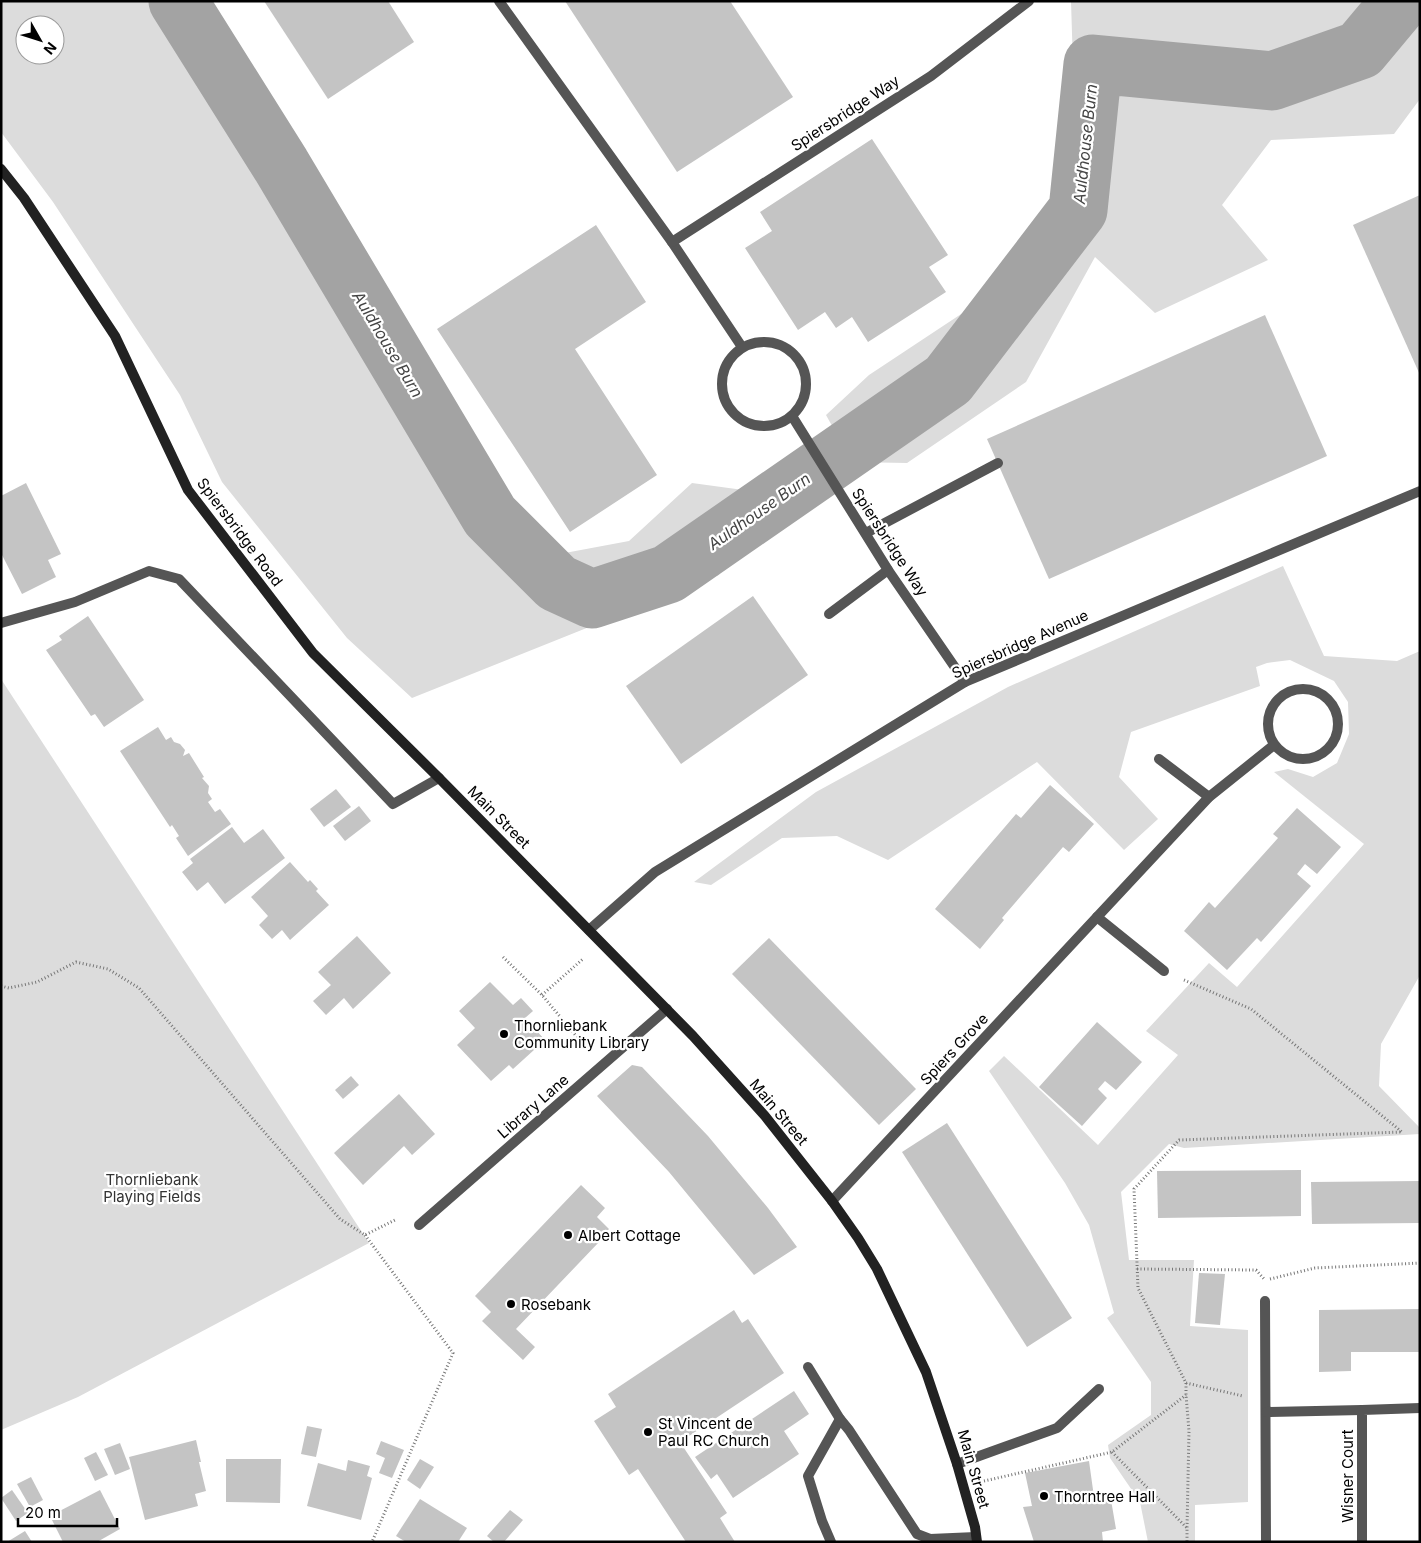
<svg xmlns="http://www.w3.org/2000/svg" width="1421" height="1543" font-family="Inter,sans-serif">
<style>
.green{fill:#dcdcdc;fill-rule:evenodd}
.lines{fill:none;stroke-linecap:round;stroke-linejoin:round}
.river{stroke:#a3a3a3;stroke-width:59}
.building{fill:#c4c4c4}
.path{stroke:#777;stroke-width:3;stroke-dasharray:1 2.5;stroke-linecap:butt}
.service{stroke:#555;stroke-width:10}
.minor{stroke:#555;stroke-width:10}
.secondary{stroke:#222;stroke-width:10}
.poi-dot{fill:#000;stroke:#fff;stroke-width:2}
.labels{text-anchor:middle;dominant-baseline:central;stroke-width:4.5;stroke-linejoin:round;paint-order:stroke}
.street-label{font-size:15px;fill:#000;stroke:#fff}
.poi-label{font-size:15px;fill:#000;stroke:#fff;text-anchor:start}
.park-label{font-size:15px;fill:#333;stroke:#fff}
.water-label{font-size:16px;font-style:italic;fill:#444;stroke:#fff}
</style>
<rect width="100%" height="100%" fill="#fff"/>
<g class="green">
<path d="M 1,1 L 199,1 L 538,558 L 629,541 L 692,483 L 758,492 L 719,575 L 412,698 L 347,638 L 222,482 L 180,395 L 53,202 L 1,132 ZM 25,25 L 55,25 L 55,55 L 25,55 Z"/>
<path d="M 1071,1 L 1420,1 L 1420,99 L 1394,134 L 1271,140 L 1222,205 L 1268,260 L 1155,313 L 1095,257 L 1026,382 L 907,463 L 852,462 L 826,415 L 869,375 L 1011,281 L 1076,164 Z"/>
<path d="M 1283,566 L 1324,656 L 1397,661 L 1420,651 L 1420,975 L 1381,1044 L 1379,1086 L 1420,1128 L 1420,1134 L 1184,1148 L 1169,1144 L 1121,1192 L 1129,1260 L 1194,1260 L 1190,1326 L 1248,1330 L 1248,1502 L 1195,1505 L 1195,1542 L 1148,1542 L 1140,1502 L 1110,1458 L 1108,1445 L 1151,1415 L 1151,1382 L 1107,1318 L 1114,1313 L 1089,1225 L 1065,1183 L 989,1071 L 1004,1056 L 1098,1145 L 1178,1055 L 1146,1031 L 1209,963 L 1237,987 L 1364,844 L 1274,772 L 1288,769 L 1313,777 L 1337,763 L 1349,734 L 1348,702 L 1334,681 L 1290,660 L 1267,663 L 1256,667 L 1260,686 L 1131,732 L 1119,777 L 1158,819 L 1124,850 L 1037,762 L 888,860 L 837,836 L 782,838 L 711,885 L 694,882 L 816,792 L 1008,687 Z"/>
<path d="M 1,679 L 369,1243 L 78,1397 L 1,1430 Z"/>
</g>
<g class="lines">
<path class="river" d="M 178,1 L 281,165 L 490,516 L 557,583 L 592,599 L 668,574 L 948,380 L 1078,210 L 1093,64 L 1272,81 L 1360,50 L 1401,1"/>
</g>
<g class="building">
<path d="M 264,1 L 388,1 L 414,42 L 328,99 Z"/>
<path d="M 565,1 L 730,1 L 793,97 L 677,172 Z"/>
<path d="M 872,139 L 948,255 L 929,267 L 946,292 L 868,342 L 852,317 L 836,328 L 825,312 L 798,330 L 745,248 L 772,231 L 760,212 Z"/>
<path d="M 1420,195 L 1420,375 L 1353,225 Z"/>
<path d="M 596,225 L 646,302 L 575,349 L 657,475 L 570,532 L 437,329 Z"/>
<path d="M 1265,315 L 1327,456 L 1049,579 L 987,439 Z"/>
<path d="M 26,483 L 61,554 L 48,560 L 56,577 L 22,594 L 1,553 L 1,496 Z"/>
<path d="M 753,596 L 808,675 L 681,764 L 626,686 Z"/>
<path d="M 88,616 L 144,700 L 104,727 L 95,714 L 91,716 L 46,650 L 62,640 L 59,636 Z"/>
<path d="M 158,727 L 166,740 L 171,737 L 174,742 L 180,744 L 185,750 L 183,756 L 189,753 L 204,777 L 202,778 L 209,786 L 208,793 L 212,799 L 208,802 L 215,812 L 220,809 L 231,824 L 188,856 L 176,838 L 179,836 L 172,825 L 170,827 L 120,751 Z"/>
<path d="M 1050,785 L 1094,824 L 1069,852 L 1063,847 L 1002,918 L 1004,920 L 980,949 L 935,909 L 1016,814 L 1021,818 Z"/>
<path d="M 336,789 L 351,807 L 324,827 L 310,809 Z"/>
<path d="M 359,806 L 371,821 L 345,841 L 333,826 Z"/>
<path d="M 1297,808 L 1341,847 L 1317,874 L 1305,864 L 1297,874 L 1311,886 L 1261,942 L 1257,938 L 1227,970 L 1184,931 L 1209,902 L 1215,908 L 1278,838 L 1273,834 Z"/>
<path d="M 232,827 L 244,843 L 263,829 L 285,858 L 225,904 L 208,882 L 197,891 L 182,872 L 193,863 L 190,859 Z"/>
<path d="M 290,862 L 308,882 L 310,880 L 318,889 L 316,891 L 329,905 L 290,940 L 282,930 L 272,939 L 259,925 L 268,916 L 251,897 Z"/>
<path d="M 357,936 L 391,973 L 353,1009 L 344,998 L 326,1015 L 313,1001 L 331,985 L 318,972 Z"/>
<path d="M 769,938 L 916,1089 L 879,1125 L 732,974 Z"/>
<path d="M 490,982 L 513,1005 L 521,998 L 533,1011 L 525,1018 L 545,1040 L 513,1069 L 509,1065 L 491,1081 L 457,1045 L 475,1028 L 459,1011 Z"/>
<path d="M 1097,1022 L 1142,1062 L 1116,1090 L 1105,1081 L 1098,1089 L 1107,1098 L 1082,1126 L 1039,1087 Z"/>
<path d="M 632,1065 L 642,1067 L 708,1136 L 768,1208 L 797,1247 L 754,1275 L 669,1172 L 597,1096 Z"/>
<path d="M 351,1076 L 359,1085 L 343,1099 L 335,1090 Z"/>
<path d="M 399,1094 L 435,1134 L 412,1155 L 404,1146 L 363,1185 L 334,1153 Z"/>
<path d="M 947,1123 L 1072,1318 L 1027,1347 L 902,1152 Z"/>
<path d="M 1301,1170 L 1301,1216 L 1158,1218 L 1157,1171 Z"/>
<path d="M 1420,1181 L 1420,1223 L 1312,1224 L 1311,1182 Z"/>
<path d="M 581,1185 L 605,1208 L 597,1217 L 609,1229 L 598,1241 L 599,1242 L 516,1329 L 535,1347 L 523,1360 L 482,1321 L 491,1312 L 475,1296 Z"/>
<path d="M 1199,1273 L 1225,1274 L 1220,1325 L 1195,1323 Z"/>
<path d="M 1420,1309 L 1420,1352 L 1351,1352 L 1351,1371 L 1319,1372 L 1319,1310 Z"/>
<path d="M 734,1310 L 742,1323 L 748,1319 L 784,1373 L 680,1442 L 727,1513 L 720,1518 L 735,1542 L 686,1542 L 638,1469 L 629,1475 L 594,1421 L 616,1407 L 608,1394 Z"/>
<path d="M 794,1391 L 809,1414 L 784,1431 L 799,1454 L 733,1498 L 717,1474 L 711,1479 L 695,1457 Z"/>
<path d="M 307,1426 L 322,1429 L 316,1457 L 301,1454 Z"/>
<path d="M 196,1440 L 201,1462 L 199,1462 L 206,1491 L 195,1494 L 198,1506 L 145,1520 L 129,1457 Z"/>
<path d="M 381,1441 L 404,1450 L 392,1478 L 379,1473 L 385,1458 L 376,1454 Z"/>
<path d="M 120,1443 L 130,1469 L 115,1475 L 104,1449 Z"/>
<path d="M 96,1452 L 108,1475 L 95,1481 L 84,1458 Z"/>
<path d="M 226,1459 L 281,1459 L 280,1503 L 226,1502 Z"/>
<path d="M 420,1459 L 434,1467 L 420,1489 L 407,1480 Z"/>
<path d="M 348,1460 L 370,1466 L 367,1476 L 372,1478 L 361,1520 L 307,1506 L 318,1463 L 346,1471 Z"/>
<path d="M 1089,1461 L 1094,1497 L 1110,1494 L 1116,1529 L 1102,1532 L 1103,1542 L 1034,1542 L 1023,1507 L 1032,1506 L 1025,1473 Z"/>
<path d="M 31,1477 L 43,1500 L 30,1507 L 17,1484 Z"/>
<path d="M 12,1490 L 28,1513 L 16,1521 L 1,1498 Z"/>
<path d="M 100,1490 L 120,1529 L 97,1542 L 63,1542 L 50,1516 Z"/>
<path d="M 420,1499 L 467,1528 L 458,1542 L 406,1542 L 396,1536 Z"/>
<path d="M 510,1510 L 523,1520 L 504,1542 L 494,1542 L 487,1536 Z"/>
<path d="M 25,1531 L 32,1542 L 7,1542 Z"/>
</g>
<g class="lines">
<g class="path">
<path d="M 503,957 L 542,995 L 587,1049"/>
<path d="M 1184,980 L 1251,1009 L 1402,1132 L 1179,1140 L 1134,1189 L 1138,1288 L 1186,1383 L 1243,1396"/>
<path d="M 1,986 L 9,988 L 37,982 L 76,962 L 108,969 L 139,988 L 340,1219 L 365,1235 L 397,1219"/>
<path d="M 542,995 L 584,958"/>
<path d="M 365,1235 L 453,1353 L 372,1542"/>
<path d="M 1137,1269 L 1256,1270 L 1265,1280"/>
<path d="M 1270,1279 L 1315,1268 L 1420,1263"/>
<path d="M 1186,1383 L 1186,1395 L 1189,1431 L 1187,1528"/>
<path d="M 1112,1452 L 1187,1528 L 1187,1542"/>
<path d="M 984,1481 L 1112,1452 L 1186,1395"/>
</g>
<g class="service">
<path d="M 866,533 L 998,463"/>
<path d="M 829,614 L 888,570"/>
<path d="M 1,623 L 75,602 L 149,571 L 179,579 L 393,804 L 439,778"/>
<path d="M 808,1367 L 840,1419"/>
<path d="M 957,1464 L 1057,1428 L 1099,1389"/>
<path d="M 831,1542 L 822,1521 L 808,1476 L 840,1419 L 849,1430 L 917,1534 L 930,1539 L 976,1537"/>
</g>
<g class="minor">
<path d="M 499,1 L 672,242 L 742,347"/>
<path d="M 672,242 L 931,76 L 1029,1"/>
<circle cx="764" cy="384" r="42"/>
<path d="M 792,416 L 888,570 L 965,682"/>
<circle cx="1303" cy="724" r="35"/>
<path d="M 1159,759 L 1209,797"/>
<path d="M 1097,917 L 1164,971"/>
<path d="M 589,930 L 655,872 L 965,682 L 1420,491"/>
<path d="M 832,1201 L 1209,797 L 1274,745"/>
<path d="M 419,1225 L 667,1009"/>
<path d="M 1265,1301 L 1266,1542"/>
<path d="M 1266,1412 L 1362,1410"/>
<path d="M 1362,1542 L 1362,1410 L 1420,1408"/>
</g>
<path class="secondary" d="M 1,169 L 24,198 L 115,336 L 188,490 L 313,653 L 439,778 L 693,1036 L 765,1116 L 832,1201 L 858,1238 L 877,1269 L 926,1372 L 957,1464 L 975,1527 L 977,1542"/>
</g>
<g class="poi-dot">
<circle cx="504" cy="1034" r="5"/>
<circle cx="568" cy="1235" r="5"/>
<circle cx="511" cy="1304" r="5"/>
<circle cx="648" cy="1432" r="5"/>
<circle cx="1044" cy="1496" r="5"/>
</g>
<g class="labels">
<g class="street-label">
<text transform="translate(845 113) rotate(-33)">Spiersbridge Way</text>
<text transform="translate(240 532) rotate(53)">Spiersbridge Road</text>
<text transform="translate(890 542) rotate(57)">Spiersbridge Way</text>
<text transform="translate(1020 644) rotate(-24)">Spiersbridge Avenue</text>
<text transform="translate(499 817) rotate(45)">Main Street</text>
<text transform="translate(954 1049) rotate(-47)">Spiers Grove</text>
<text transform="translate(533 1106) rotate(-41)">Library Lane</text>
<text transform="translate(779 1112) rotate(50)">Main Street</text>
<text transform="translate(974 1469) rotate(74)">Main Street</text>
<text transform="translate(1347 1476) rotate(-90)">Wisner Court</text>
</g>
<g class="poi-label">
<text x="514" y="1025">Thornliebank<tspan x="514" dy="17">Community Library</tspan></text>
<text x="578" y="1235">Albert Cottage</text>
<text x="521" y="1304">Rosebank</text>
<text x="658" y="1423">St Vincent de<tspan x="658" dy="17">Paul RC Church</tspan></text>
<text x="1054" y="1496">Thorntree Hall</text>
</g>
<g class="park-label">
<text x="152" y="1179">Thornliebank<tspan x="152" dy="17">Playing Fields</tspan></text>
</g>
<g class="water-label">
<text transform="translate(1085 144) rotate(-84)">Auldhouse Burn</text>
<text transform="translate(388 344) rotate(59)">Auldhouse Burn</text>
<text transform="translate(759 511) rotate(-35)">Auldhouse Burn</text>
</g>
</g>
<rect width="1421" height="1543" fill="none" stroke="#000000" stroke-width="5"/>
<g transform="translate(40 40) rotate(129)"><circle r="24" fill="#ffffff" stroke="#999999"/>
<path d="M0-4L9 19L0 12L-9 19Z" fill="#000000"/>
<text y="-8" font-size="14" font-weight="bold" text-anchor="middle" fill="#000000">N</text>
</g>
<path d="M18 1518v8h99v-8" fill="none" stroke="#000000" stroke-width="2.5"/>
<text x="25" y="1518" font-size="15" fill="#000000" stroke="#ffffff" stroke-width="4" paint-order="stroke">20 m</text>
</svg>
